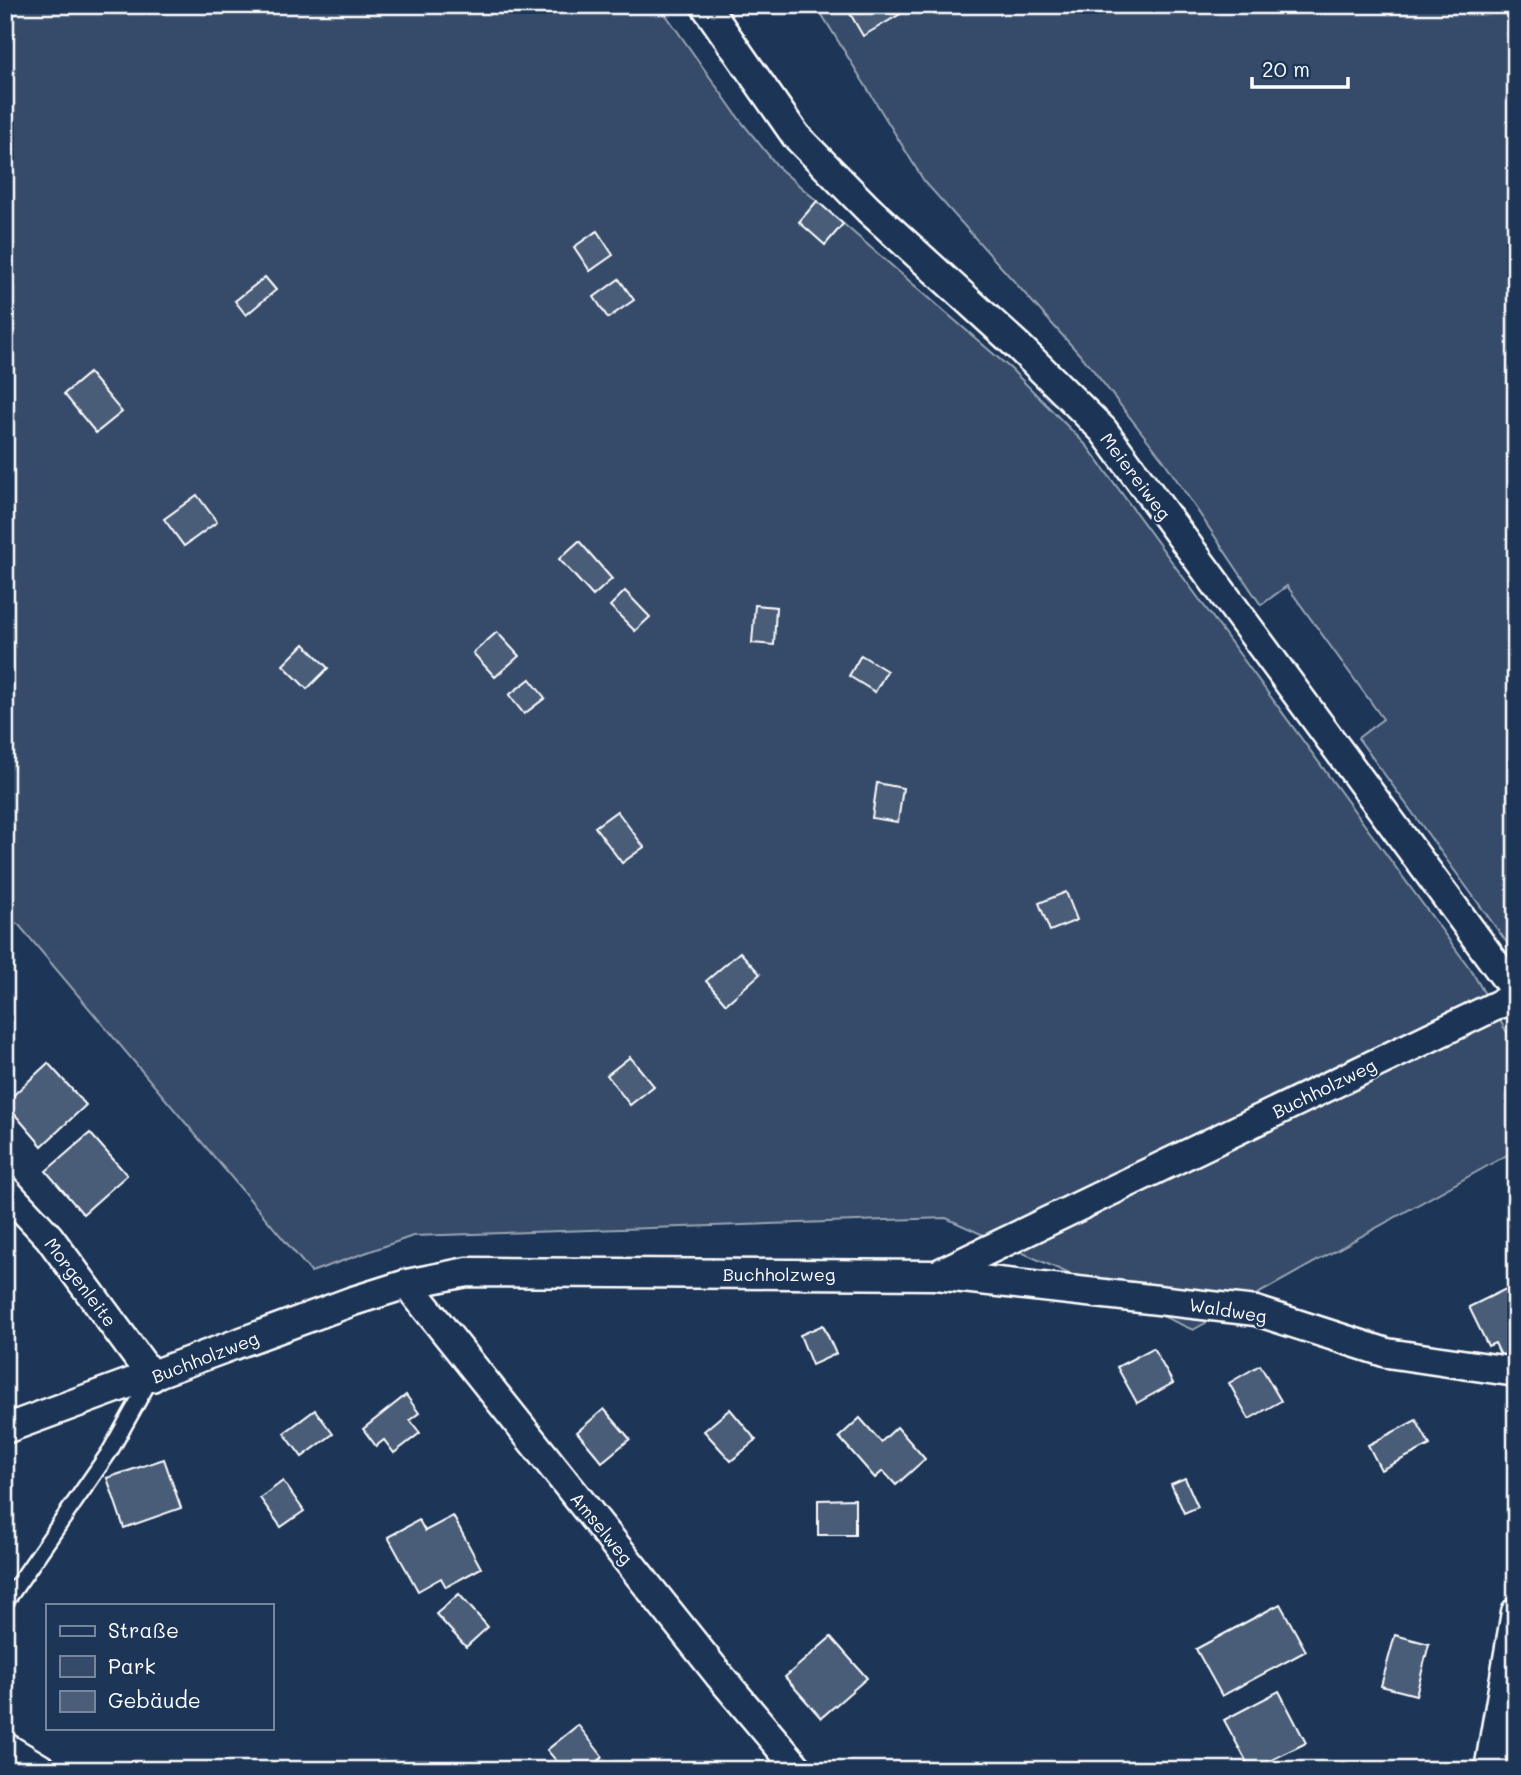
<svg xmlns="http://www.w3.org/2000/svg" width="1521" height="1775" font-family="Mali,sans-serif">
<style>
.green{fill:#364b69;stroke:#9aa5b4;stroke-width:2}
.building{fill:#4a5d79;stroke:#fff;stroke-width:2}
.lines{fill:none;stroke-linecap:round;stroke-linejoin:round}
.service-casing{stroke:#fff;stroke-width:19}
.minor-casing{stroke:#fff;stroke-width:33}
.service{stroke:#1d3557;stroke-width:14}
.minor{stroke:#1d3557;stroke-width:28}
.labels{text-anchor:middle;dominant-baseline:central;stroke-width:5;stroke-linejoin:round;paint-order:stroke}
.street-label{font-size:18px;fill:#fff;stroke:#1d3557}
</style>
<rect width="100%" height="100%" fill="#1d3557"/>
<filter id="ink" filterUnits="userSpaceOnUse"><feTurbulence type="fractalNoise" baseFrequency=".0143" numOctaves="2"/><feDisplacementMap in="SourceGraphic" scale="14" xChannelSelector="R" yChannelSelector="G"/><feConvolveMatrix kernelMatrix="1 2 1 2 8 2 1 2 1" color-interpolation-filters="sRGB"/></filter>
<g filter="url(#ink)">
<g class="green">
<path d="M 5,5 L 659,5 L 740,120 L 779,168 L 1011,369 L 1087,446 L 1471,970 L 1516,1048 L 1516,1150 L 1193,1330 L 946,1218 L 413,1236 L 311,1272 L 19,925 L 5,917 Z"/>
<path d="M 816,5 L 935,5 L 940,13 L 952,5 L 1516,5 L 1516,955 L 1358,738 L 1383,719 L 1287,586 L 1261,605 L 1164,461 L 1089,365 L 924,181 Z"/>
</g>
<g class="building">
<path d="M 845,5 L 905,5 L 907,10 L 863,36 Z"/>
<path d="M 817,201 L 843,224 L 825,245 L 799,222 Z"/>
<path d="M 597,231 L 613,255 L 590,271 L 574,247 Z"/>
<path d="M 265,277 L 276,290 L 246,315 L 235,301 Z"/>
<path d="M 619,279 L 634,300 L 608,318 L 594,297 Z"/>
<path d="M 89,373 L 122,412 L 96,433 L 64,394 Z"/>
<path d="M 197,495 L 217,522 L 184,546 L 164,519 Z"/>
<path d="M 579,541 L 612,579 L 593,596 L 559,559 Z"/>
<path d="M 625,591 L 650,617 L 635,631 L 610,606 Z"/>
<path d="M 755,605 L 776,607 L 774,645 L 752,643 Z"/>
<path d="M 497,632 L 519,656 L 495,677 L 473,653 Z"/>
<path d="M 304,644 L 328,668 L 307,689 L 283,665 Z"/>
<path d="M 861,655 L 887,671 L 875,692 L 849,676 Z"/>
<path d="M 530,679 L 545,698 L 524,714 L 509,695 Z"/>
<path d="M 877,783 L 903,788 L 898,822 L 872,818 Z"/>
<path d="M 617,811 L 644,847 L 622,863 L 595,827 Z"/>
<path d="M 1066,892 L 1077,920 L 1050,931 L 1039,903 Z"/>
<path d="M 740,952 L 760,974 L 726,1004 L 706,981 Z"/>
<path d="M 630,1057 L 654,1086 L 630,1105 L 607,1075 Z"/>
<path d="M 48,1063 L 86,1105 L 42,1146 L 5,1103 Z"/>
<path d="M 90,1133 L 127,1175 L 83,1214 L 46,1171 Z"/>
<path d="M 1516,1284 L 1516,1367 L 1504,1362 L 1495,1343 L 1488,1346 L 1469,1307 Z"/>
<path d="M 823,1325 L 836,1354 L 812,1365 L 800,1335 Z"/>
<path d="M 1153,1348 L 1173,1383 L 1137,1403 L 1117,1367 Z"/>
<path d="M 1260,1365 L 1281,1401 L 1249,1419 L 1229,1383 Z"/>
<path d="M 406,1395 L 419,1413 L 410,1420 L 420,1433 L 394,1453 L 384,1440 L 376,1446 L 363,1429 Z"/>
<path d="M 604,1409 L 630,1439 L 602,1462 L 577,1432 Z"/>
<path d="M 730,1409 L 756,1440 L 731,1461 L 704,1431 Z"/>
<path d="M 315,1410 L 333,1434 L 302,1457 L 284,1433 Z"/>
<path d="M 860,1418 L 881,1442 L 897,1427 L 925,1459 L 896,1485 L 883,1471 L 875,1478 L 839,1437 Z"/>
<path d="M 1416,1420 L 1430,1445 L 1381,1470 L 1368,1445 Z"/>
<path d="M 164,1459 L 181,1508 L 124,1528 L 107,1478 Z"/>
<path d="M 1185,1478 L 1198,1507 L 1184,1513 L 1171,1484 Z"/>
<path d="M 283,1481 L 304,1511 L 281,1527 L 260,1498 Z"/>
<path d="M 855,1499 L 855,1535 L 818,1535 L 818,1500 Z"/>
<path d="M 453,1516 L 481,1568 L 446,1587 L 441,1578 L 418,1591 L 388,1537 L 419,1520 L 425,1531 Z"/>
<path d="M 459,1594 L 488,1627 L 466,1647 L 436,1614 Z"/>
<path d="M 1280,1604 L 1306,1651 L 1222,1696 L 1196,1649 Z"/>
<path d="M 1395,1635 L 1429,1644 L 1416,1695 L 1381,1686 Z"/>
<path d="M 831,1637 L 867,1678 L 821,1718 L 785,1677 Z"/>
<path d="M 1279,1691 L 1306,1743 L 1251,1770 L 1224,1720 Z"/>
<path d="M 578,1725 L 603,1757 L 588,1770 L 564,1770 L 547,1750 Z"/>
</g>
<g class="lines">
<defs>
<path id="service" d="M 5,1603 L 110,1451 L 151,1378"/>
<g id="minor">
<path d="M 705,5 L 796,136 L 868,209 L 1020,348 L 1103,430 L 1516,992"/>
<path d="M 5,1190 L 49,1237 L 152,1377"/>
<path d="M 936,1275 L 1256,1311 L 1387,1353 L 1516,1372"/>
<path d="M 407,1284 L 719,1675 L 799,1770"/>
<path d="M 5,1429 L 353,1301 L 407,1284 L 467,1272 L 936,1275 L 1516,996"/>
<path d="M 5,1747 L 43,1770"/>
<path d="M 1489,1770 L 1516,1612"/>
<path d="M 1502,1770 L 1516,1758"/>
</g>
</defs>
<use href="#service" class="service-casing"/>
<use href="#minor" class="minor-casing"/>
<use href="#service" class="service"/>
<use href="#minor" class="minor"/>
</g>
</g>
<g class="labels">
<g class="street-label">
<text transform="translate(1136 476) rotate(53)">Meiereiweg</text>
<text transform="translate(1324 1088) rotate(-26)">Buchholzweg</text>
<text x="779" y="1274">Buchholzweg</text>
<text transform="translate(81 1282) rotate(53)">Morgenleite</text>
<text transform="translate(1228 1310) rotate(9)">Waldweg</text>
<text transform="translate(205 1357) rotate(-21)">Buchholzweg</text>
<text transform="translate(602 1528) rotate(51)">Amselweg</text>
</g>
</g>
<rect width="1521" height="1775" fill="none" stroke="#1d3557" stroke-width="28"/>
<rect x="14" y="14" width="1493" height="1747" fill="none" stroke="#fff" stroke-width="2.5" filter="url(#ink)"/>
<rect x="46" y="1604" width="228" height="126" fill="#1d3557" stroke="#77869a" stroke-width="2"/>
<rect x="60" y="1626" width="35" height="10" fill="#1d3557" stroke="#77869a" stroke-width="2"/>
<text x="108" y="1638" font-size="21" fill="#ffffff">Straße</text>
<rect x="60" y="1656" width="35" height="21" fill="#364b69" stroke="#77869a" stroke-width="2"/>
<text x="108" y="1674" font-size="21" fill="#ffffff">Park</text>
<rect x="60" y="1691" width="35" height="21" fill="#4a5d79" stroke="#77869a" stroke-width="2"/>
<text x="108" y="1708" font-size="21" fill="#ffffff">Gebäude</text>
<path d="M1252 77v10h96v-10" fill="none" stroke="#ffffff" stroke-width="3.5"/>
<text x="1262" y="77" font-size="21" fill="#ffffff" stroke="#1d3557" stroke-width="5" paint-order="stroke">20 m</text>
</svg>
